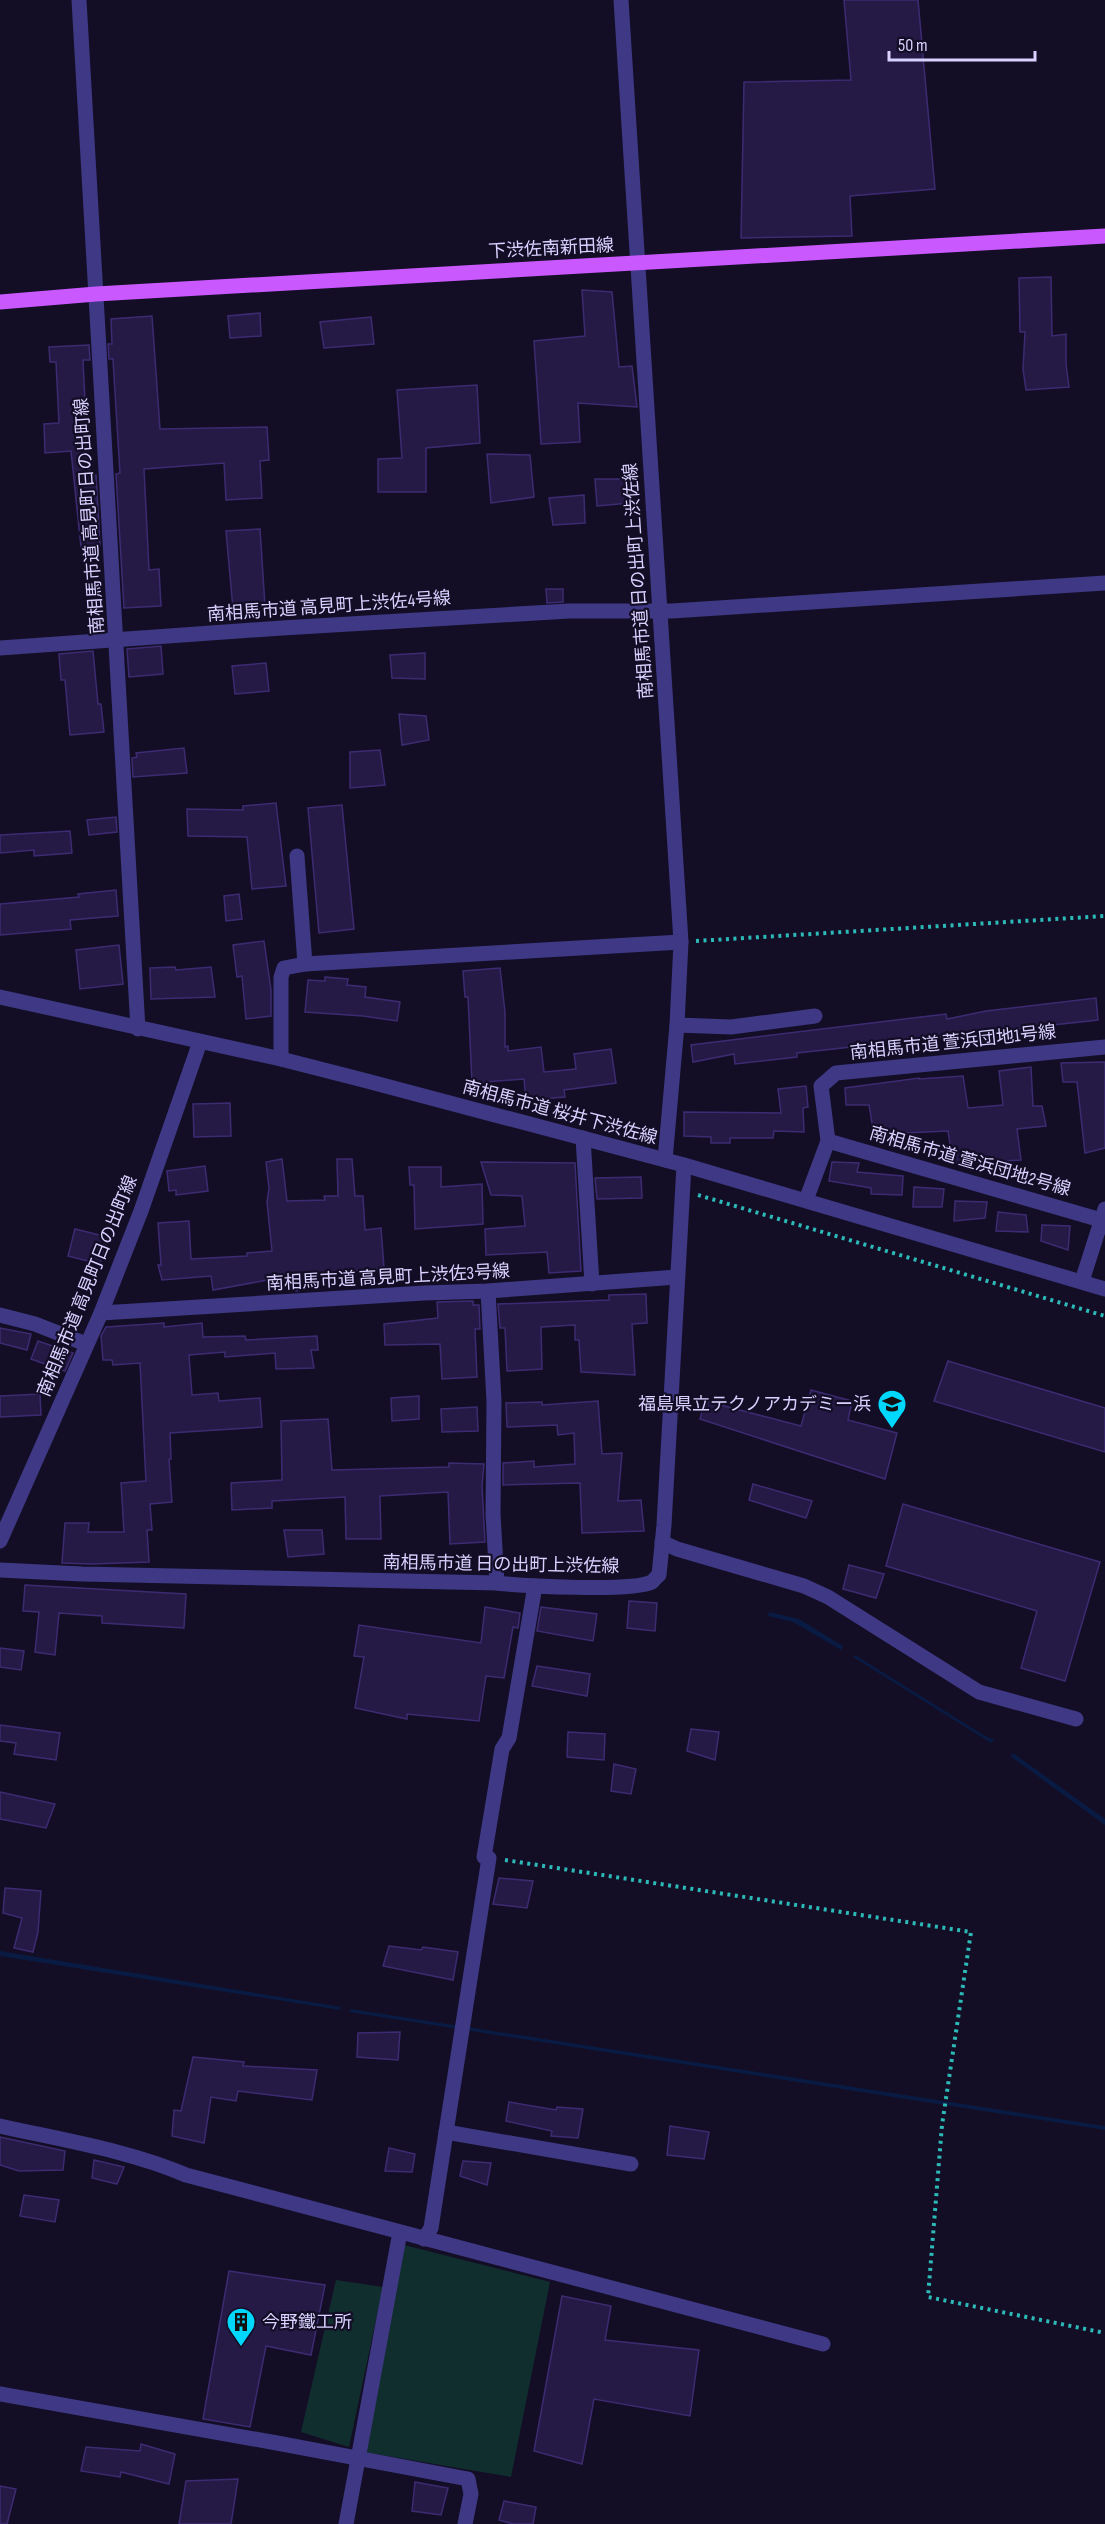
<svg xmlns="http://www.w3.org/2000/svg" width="1105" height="2524" viewBox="0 0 1105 2524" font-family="'Sofia Sans Condensed','Noto Sans JP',sans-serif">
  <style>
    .green { fill: #112e2f }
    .water { fill: #091b43 }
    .building { fill: #251946; stroke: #3d2b72; stroke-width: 1.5 }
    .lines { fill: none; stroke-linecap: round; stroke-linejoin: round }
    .path { stroke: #2cb9b7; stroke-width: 4; stroke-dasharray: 3 4.5; stroke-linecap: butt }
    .minor { stroke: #3e3885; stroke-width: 15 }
    .major { stroke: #c958ff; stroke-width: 15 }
    .labels { text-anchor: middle; stroke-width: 4.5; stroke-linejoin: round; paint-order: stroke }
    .street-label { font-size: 18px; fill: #d9d1ff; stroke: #130e25 }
    .poi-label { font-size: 18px; fill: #d9d1ff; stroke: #130e25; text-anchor: end }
  </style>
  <rect width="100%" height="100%" fill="#130e25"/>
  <g class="green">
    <path d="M 404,2245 L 550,2282 L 511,2477 L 364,2452 Z"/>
    <path d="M 336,2280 L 383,2287 L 349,2447 L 301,2432 Z"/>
  </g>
  <g class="water">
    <path d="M 769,1612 L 799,1619 L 843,1646 L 841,1650 L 793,1622 L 768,1616 Z"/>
    <path d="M 855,1655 L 985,1736 L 994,1740 L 991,1743 L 853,1657 Z"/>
    <path d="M 1013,1753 L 1105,1819 L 1105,1825 L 1010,1756 Z"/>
    <path d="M 0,1951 L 341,2007 L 340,2010 L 0,1956 Z"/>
    <path d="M 351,2009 L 1105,2126 L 1105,2130 L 349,2012 Z"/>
  </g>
  <g class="building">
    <path d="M 844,0 L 918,0 L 935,189 L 850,196 L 852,236 L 741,238 L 744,82 L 851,80 Z"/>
    <path d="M 1051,277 L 1052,336 L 1066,334 L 1066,364 L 1069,387 L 1026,390 L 1023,369 L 1025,332 L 1020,332 L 1019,278 Z"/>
    <path d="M 582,290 L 612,292 L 619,367 L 632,366 L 637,407 L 578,403 L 580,442 L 541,444 L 534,341 L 585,336 Z"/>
    <path d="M 260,313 L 261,336 L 230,338 L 228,316 Z"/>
    <path d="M 152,316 L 160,429 L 267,427 L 269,460 L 260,461 L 262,498 L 226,500 L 224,463 L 144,469 L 149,570 L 159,569 L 161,606 L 124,608 L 116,474 L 120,473 L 116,409 L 113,359 L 109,359 L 108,344 L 112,344 L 111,319 Z"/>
    <path d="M 371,317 L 374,344 L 324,348 L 320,322 Z"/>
    <path d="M 89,345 L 90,360 L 83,360 L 86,422 L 90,476 L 96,475 L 100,545 L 81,547 L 71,451 L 45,453 L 44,424 L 59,423 L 56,362 L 50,362 L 49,347 Z"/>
    <path d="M 477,385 L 480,443 L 426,448 L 426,492 L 378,492 L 378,459 L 402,458 L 397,390 Z"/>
    <path d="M 487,454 L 530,455 L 534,497 L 491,503 Z"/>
    <path d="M 595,479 L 632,479 L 630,503 L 597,506 Z"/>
    <path d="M 584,495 L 585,523 L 553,525 L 549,498 Z"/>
    <path d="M 260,529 L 265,606 L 233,609 L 226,531 Z"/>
    <path d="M 546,589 L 563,589 L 563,602 L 547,603 Z"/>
    <path d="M 161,646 L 163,674 L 129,677 L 127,649 Z"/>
    <path d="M 93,651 L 98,704 L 101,704 L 104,732 L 70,735 L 65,680 L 61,680 L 59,654 Z"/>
    <path d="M 425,653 L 425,679 L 392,678 L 390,655 Z"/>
    <path d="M 266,663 L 269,691 L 235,694 L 232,666 Z"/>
    <path d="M 399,714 L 426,716 L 429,740 L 402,745 Z"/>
    <path d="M 184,748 L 187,773 L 133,777 L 132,758 L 137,757 L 136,753 Z"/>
    <path d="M 380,750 L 385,785 L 350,788 L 350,752 Z"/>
    <path d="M 276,803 L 286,886 L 252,889 L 247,837 L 188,836 L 187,809 L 243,810 L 243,806 Z"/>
    <path d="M 342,805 L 354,929 L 319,933 L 308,808 Z"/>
    <path d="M 116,817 L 117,832 L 89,835 L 87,820 Z"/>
    <path d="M 70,831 L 72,853 L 34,856 L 34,850 L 0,853 L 0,835 Z"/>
    <path d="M 116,890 L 118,916 L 70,920 L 71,929 L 0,935 L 0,904 L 79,897 L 78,894 Z"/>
    <path d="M 239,894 L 242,919 L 226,921 L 224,896 Z"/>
    <path d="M 264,941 L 271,990 L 271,1016 L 246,1019 L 242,976 L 237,977 L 233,945 Z"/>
    <path d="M 119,945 L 123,984 L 80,989 L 76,950 Z"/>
    <path d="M 175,967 L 176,970 L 211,967 L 215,997 L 151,999 L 150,968 Z"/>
    <path d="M 500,968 L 505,1012 L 505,1047 L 508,1046 L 508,1051 L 541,1047 L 544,1072 L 576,1069 L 574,1054 L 611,1049 L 616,1083 L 564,1090 L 565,1097 L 526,1100 L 524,1079 L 472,1083 L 468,997 L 465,997 L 463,971 Z"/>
    <path d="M 325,977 L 348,979 L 347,985 L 366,987 L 365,997 L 400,1002 L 397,1021 L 363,1016 L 305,1012 L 308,980 L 325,981 Z"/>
    <path d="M 1096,998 L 1098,1020 L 797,1053 L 797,1057 L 735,1064 L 734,1054 L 693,1062 L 691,1045 L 921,1017 L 946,1014 L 947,1019 L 986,1011 Z"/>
    <path d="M 1105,1062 L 1105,1148 L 1085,1153 L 1077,1082 L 1063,1082 L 1061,1063 Z"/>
    <path d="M 1031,1067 L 1033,1106 L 1042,1106 L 1046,1126 L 1017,1129 L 1021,1160 L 953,1163 L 948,1131 L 904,1133 L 904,1137 L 874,1135 L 869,1105 L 846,1105 L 845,1088 L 919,1078 L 919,1079 L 963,1076 L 968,1108 L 1003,1105 L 999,1071 Z"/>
    <path d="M 806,1086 L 808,1107 L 803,1108 L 804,1132 L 774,1131 L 773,1138 L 730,1138 L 730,1143 L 711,1143 L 711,1137 L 684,1136 L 684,1112 L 781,1113 L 778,1089 Z"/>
    <path d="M 230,1103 L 231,1136 L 194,1137 L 193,1104 Z"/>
    <path d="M 282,1159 L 287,1201 L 325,1200 L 324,1196 L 338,1196 L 337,1159 L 352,1159 L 355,1196 L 363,1196 L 365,1230 L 381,1228 L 384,1268 L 311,1275 L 312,1288 L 296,1291 L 295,1280 L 274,1285 L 273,1279 L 213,1290 L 211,1276 L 162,1280 L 158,1265 L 161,1265 L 158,1223 L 189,1221 L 191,1259 L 247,1256 L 247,1253 L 272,1251 L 267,1202 L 269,1188 L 266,1162 Z"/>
    <path d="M 481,1162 L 575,1163 L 581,1271 L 549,1273 L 547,1252 L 486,1255 L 485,1229 L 525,1226 L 522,1196 L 491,1195 Z"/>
    <path d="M 832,1162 L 859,1163 L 857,1172 L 903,1176 L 902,1195 L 871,1194 L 871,1188 L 829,1181 Z"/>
    <path d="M 205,1166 L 208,1191 L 176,1195 L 176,1190 L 169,1191 L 167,1171 Z"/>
    <path d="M 409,1167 L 441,1167 L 441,1187 L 482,1184 L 483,1224 L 415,1229 L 414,1185 L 410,1185 Z"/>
    <path d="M 641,1177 L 642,1198 L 597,1199 L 595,1178 Z"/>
    <path d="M 914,1187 L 944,1189 L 942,1207 L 913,1207 Z"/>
    <path d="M 955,1201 L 987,1202 L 985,1218 L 954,1221 Z"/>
    <path d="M 998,1212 L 1026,1215 L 1028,1232 L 996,1231 Z"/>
    <path d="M 1042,1225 L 1070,1226 L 1068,1250 L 1041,1241 Z"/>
    <path d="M 75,1229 L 108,1237 L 100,1264 L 68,1256 Z"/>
    <path d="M 646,1294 L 647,1323 L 632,1324 L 635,1375 L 581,1372 L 579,1340 L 575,1340 L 575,1325 L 541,1327 L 542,1369 L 507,1371 L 505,1328 L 500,1328 L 498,1304 L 609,1300 L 609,1295 Z"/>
    <path d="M 473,1301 L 473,1305 L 479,1305 L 480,1329 L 475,1329 L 477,1377 L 442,1379 L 440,1344 L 385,1345 L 384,1324 L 438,1318 L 437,1302 Z"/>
    <path d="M 164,1323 L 164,1327 L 202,1323 L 203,1337 L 245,1336 L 246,1340 L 317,1336 L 318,1350 L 311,1350 L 314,1368 L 276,1369 L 275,1353 L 225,1357 L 225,1352 L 189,1355 L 192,1395 L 218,1393 L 219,1401 L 260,1398 L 262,1427 L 170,1433 L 171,1459 L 169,1459 L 172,1502 L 150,1504 L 152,1530 L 147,1530 L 149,1562 L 92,1564 L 62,1563 L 65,1523 L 89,1523 L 88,1532 L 124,1532 L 121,1483 L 146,1481 L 140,1363 L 113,1365 L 112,1360 L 103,1360 L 101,1336 L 106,1327 Z"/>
    <path d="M 0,1328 L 31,1334 L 27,1350 L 0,1343 Z"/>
    <path d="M 38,1341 L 73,1353 L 65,1371 L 31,1359 Z"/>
    <path d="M 948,1361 L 1105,1408 L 1105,1452 L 934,1401 Z"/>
    <path d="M 811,1390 L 852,1401 L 848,1420 L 897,1433 L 885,1479 L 700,1419 L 705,1401 L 801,1426 Z"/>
    <path d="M 40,1394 L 41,1415 L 0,1417 L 0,1396 Z"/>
    <path d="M 419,1396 L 419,1419 L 392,1421 L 391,1398 Z"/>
    <path d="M 598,1401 L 602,1454 L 622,1453 L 618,1501 L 641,1500 L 644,1531 L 582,1533 L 580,1483 L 503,1485 L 503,1463 L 534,1461 L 534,1467 L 575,1464 L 574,1433 L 558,1435 L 557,1425 L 507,1427 L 506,1403 L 542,1402 L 542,1405 Z"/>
    <path d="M 477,1407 L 478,1431 L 442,1432 L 441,1409 Z"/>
    <path d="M 328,1419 L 332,1470 L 449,1467 L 449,1463 L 484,1464 L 482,1486 L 485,1542 L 450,1544 L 448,1492 L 380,1496 L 381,1539 L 346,1539 L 345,1497 L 272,1501 L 272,1508 L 232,1510 L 231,1483 L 282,1480 L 281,1421 Z"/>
    <path d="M 753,1484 L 812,1501 L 806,1518 L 749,1500 Z"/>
    <path d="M 903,1504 L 1100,1562 L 1065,1681 L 1021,1668 L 1037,1611 L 886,1566 Z"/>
    <path d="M 284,1530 L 322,1530 L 324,1554 L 288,1557 Z"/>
    <path d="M 849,1565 L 884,1574 L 876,1598 L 843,1589 Z"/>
    <path d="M 25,1585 L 186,1594 L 184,1628 L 102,1623 L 102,1616 L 59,1613 L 55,1655 L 35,1652 L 39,1612 L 23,1611 Z"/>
    <path d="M 629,1601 L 657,1603 L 655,1631 L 627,1628 Z"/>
    <path d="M 485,1607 L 520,1613 L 518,1628 L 513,1627 L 504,1678 L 486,1676 L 479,1721 L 407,1714 L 407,1719 L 355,1708 L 364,1657 L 354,1656 L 359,1625 L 481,1643 Z"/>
    <path d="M 541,1607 L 597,1614 L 593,1641 L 537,1631 Z"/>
    <path d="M 0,1648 L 24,1651 L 21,1670 L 0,1667 Z"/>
    <path d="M 537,1666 L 590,1674 L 587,1696 L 532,1686 Z"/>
    <path d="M 0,1725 L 60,1733 L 56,1760 L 14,1754 L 16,1743 L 0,1741 Z"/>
    <path d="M 691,1729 L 719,1732 L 715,1760 L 687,1751 Z"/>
    <path d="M 568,1732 L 605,1734 L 604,1760 L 567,1757 Z"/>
    <path d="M 614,1764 L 636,1769 L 631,1794 L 611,1791 Z"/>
    <path d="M 0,1792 L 55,1804 L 46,1828 L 0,1819 Z"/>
    <path d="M 499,1878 L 533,1881 L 527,1908 L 493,1904 Z"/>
    <path d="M 5,1888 L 41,1891 L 38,1932 L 33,1952 L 14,1948 L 22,1918 L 3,1913 Z"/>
    <path d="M 389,1946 L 421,1950 L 423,1947 L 458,1952 L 453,1980 L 383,1966 Z"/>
    <path d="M 400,2032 L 398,2060 L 357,2057 L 358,2033 Z"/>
    <path d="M 193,2057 L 244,2062 L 243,2066 L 317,2070 L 312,2100 L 238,2091 L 236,2101 L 211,2097 L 204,2143 L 172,2136 L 174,2110 L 181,2111 Z"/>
    <path d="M 509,2102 L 556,2110 L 557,2107 L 583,2109 L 578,2138 L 551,2136 L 552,2131 L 506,2121 Z"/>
    <path d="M 670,2126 L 709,2132 L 704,2159 L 667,2155 Z"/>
    <path d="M 0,2137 L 65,2151 L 63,2170 L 19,2171 L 0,2165 Z"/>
    <path d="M 389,2148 L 415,2154 L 412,2172 L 385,2171 Z"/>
    <path d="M 94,2160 L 124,2167 L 117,2184 L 92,2178 Z"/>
    <path d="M 463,2161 L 491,2163 L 487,2185 L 460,2176 Z"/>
    <path d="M 24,2195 L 59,2200 L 55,2222 L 20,2216 Z"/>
    <path d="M 229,2271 L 325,2285 L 311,2355 L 266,2346 L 250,2427 L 203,2419 Z"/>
    <path d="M 562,2296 L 611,2306 L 605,2340 L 699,2350 L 690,2416 L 594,2399 L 582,2464 L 534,2451 Z"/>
    <path d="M 141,2444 L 175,2454 L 169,2484 L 121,2472 L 120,2477 L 81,2471 L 86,2447 L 140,2451 Z"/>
    <path d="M 238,2479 L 231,2524 L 179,2524 L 186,2481 Z"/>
    <path d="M 415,2482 L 448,2488 L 441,2515 L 412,2511 Z"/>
    <path d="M 0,2486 L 16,2489 L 7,2524 L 0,2524 Z"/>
    <path d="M 504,2501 L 536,2507 L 533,2524 L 513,2524 L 499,2520 Z"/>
  </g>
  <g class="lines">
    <g class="path">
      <path d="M 696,941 L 1105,916"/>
      <path d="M 698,1195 L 1105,1316"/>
      <path d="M 505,1860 L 971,1932 L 942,2125 L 928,2297 L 1105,2333"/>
    </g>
    <g class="minor">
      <path d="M 79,0 L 138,1029"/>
      <path d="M 621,0 L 681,942 L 677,1025 L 665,1160"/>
      <path d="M 0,648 L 282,628 L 569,611 L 672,611 L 1105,583"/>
      <path d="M 297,856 L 305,964"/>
      <path d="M 0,997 L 281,1059 L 367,1081 L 684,1165 L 1105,1289"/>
      <path d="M 677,1025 L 731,1027 L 815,1016"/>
      <path d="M 281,1059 L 281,977 L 284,968 L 305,964 L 681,942"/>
      <path d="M 583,1138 L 592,1284"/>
      <path d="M 828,1141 L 1101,1220"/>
      <path d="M 806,1200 L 828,1141 L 821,1086 L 836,1073 L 1105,1047"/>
      <path d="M 1082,1281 L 1105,1209"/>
      <path d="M 488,1291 L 494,1401 L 493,1514 L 497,1583"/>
      <path d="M 101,1313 L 424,1293 L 488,1291 L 677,1277"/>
      <path d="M 0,1315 L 35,1324 L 86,1344"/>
      <path d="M 0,1541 L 101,1313 L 141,1211 L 200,1042"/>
      <path d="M 662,1542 L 677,1549 L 804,1586 L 828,1597 L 979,1692 L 1076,1719"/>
      <path d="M 0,1570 L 82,1574 L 497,1583 C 523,1586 632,1592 652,1582 C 654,1580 656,1577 659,1575 L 664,1525 L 684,1165"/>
      <path d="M 0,2126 C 62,2140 127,2150 186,2175 L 823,2344"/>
      <path d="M 446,2132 L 631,2164"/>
      <path d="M 424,2239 L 431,2228 L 489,1858 L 484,1857 L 502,1749 L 509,1738 L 535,1586"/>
      <path d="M 0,2394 L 277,2443 L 468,2479 L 471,2494 L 465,2524"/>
      <path d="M 346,2524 L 400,2232"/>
    </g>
    <path class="major" d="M 0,302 L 96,294 L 1105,236"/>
  </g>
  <defs>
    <g id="school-pin" transform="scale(1.5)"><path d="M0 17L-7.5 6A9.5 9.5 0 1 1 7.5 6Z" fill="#00d7fc" stroke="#130e25"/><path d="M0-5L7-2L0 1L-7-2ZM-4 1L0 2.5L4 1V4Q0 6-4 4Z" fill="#111"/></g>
    <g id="building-pin" transform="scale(1.5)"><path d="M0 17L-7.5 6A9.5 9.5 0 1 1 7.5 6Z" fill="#00d7fc" stroke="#130e25"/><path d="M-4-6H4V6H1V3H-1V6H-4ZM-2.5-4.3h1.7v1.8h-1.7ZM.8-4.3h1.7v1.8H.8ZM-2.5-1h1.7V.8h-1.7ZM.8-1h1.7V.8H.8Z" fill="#111"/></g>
  </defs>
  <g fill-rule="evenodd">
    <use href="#school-pin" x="892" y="1404"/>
    <use href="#building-pin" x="241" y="2322"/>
  </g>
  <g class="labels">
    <g class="street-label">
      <text transform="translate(551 248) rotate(-3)" y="6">下渋佐南新田線</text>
      <text transform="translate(89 516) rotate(-94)" y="6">南相馬市道 高見町日の出町線</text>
      <text transform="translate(638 581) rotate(-94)" y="6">南相馬市道 日の出町上渋佐線</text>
      <text transform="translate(329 606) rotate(-4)" y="6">南相馬市道 高見町上渋佐4号線</text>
      <text transform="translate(953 1042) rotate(-6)" y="6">南相馬市道 萱浜団地1号線</text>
      <text transform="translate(560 1112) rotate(15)" y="6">南相馬市道 桜井下渋佐線</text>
      <text transform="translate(970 1161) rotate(16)" y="6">南相馬市道 萱浜団地2号線</text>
      <text transform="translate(388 1277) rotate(-3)" y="6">南相馬市道 高見町上渋佐3号線</text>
      <text transform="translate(87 1286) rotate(-68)" y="6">南相馬市道 高見町日の出町線</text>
      <text transform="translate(501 1564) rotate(1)" y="6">南相馬市道 日の出町上渋佐線</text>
    </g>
    <g class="poi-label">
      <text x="871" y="1410">福島県立テクノアカデミー浜</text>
      <text x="262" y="2328" text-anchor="start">今野鐵工所</text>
    </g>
  </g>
  <path d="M889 51v9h146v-9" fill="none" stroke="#d9d1ff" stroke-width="3"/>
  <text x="898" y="51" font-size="18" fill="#d9d1ff" stroke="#130e25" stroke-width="4.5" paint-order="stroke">50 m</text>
</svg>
